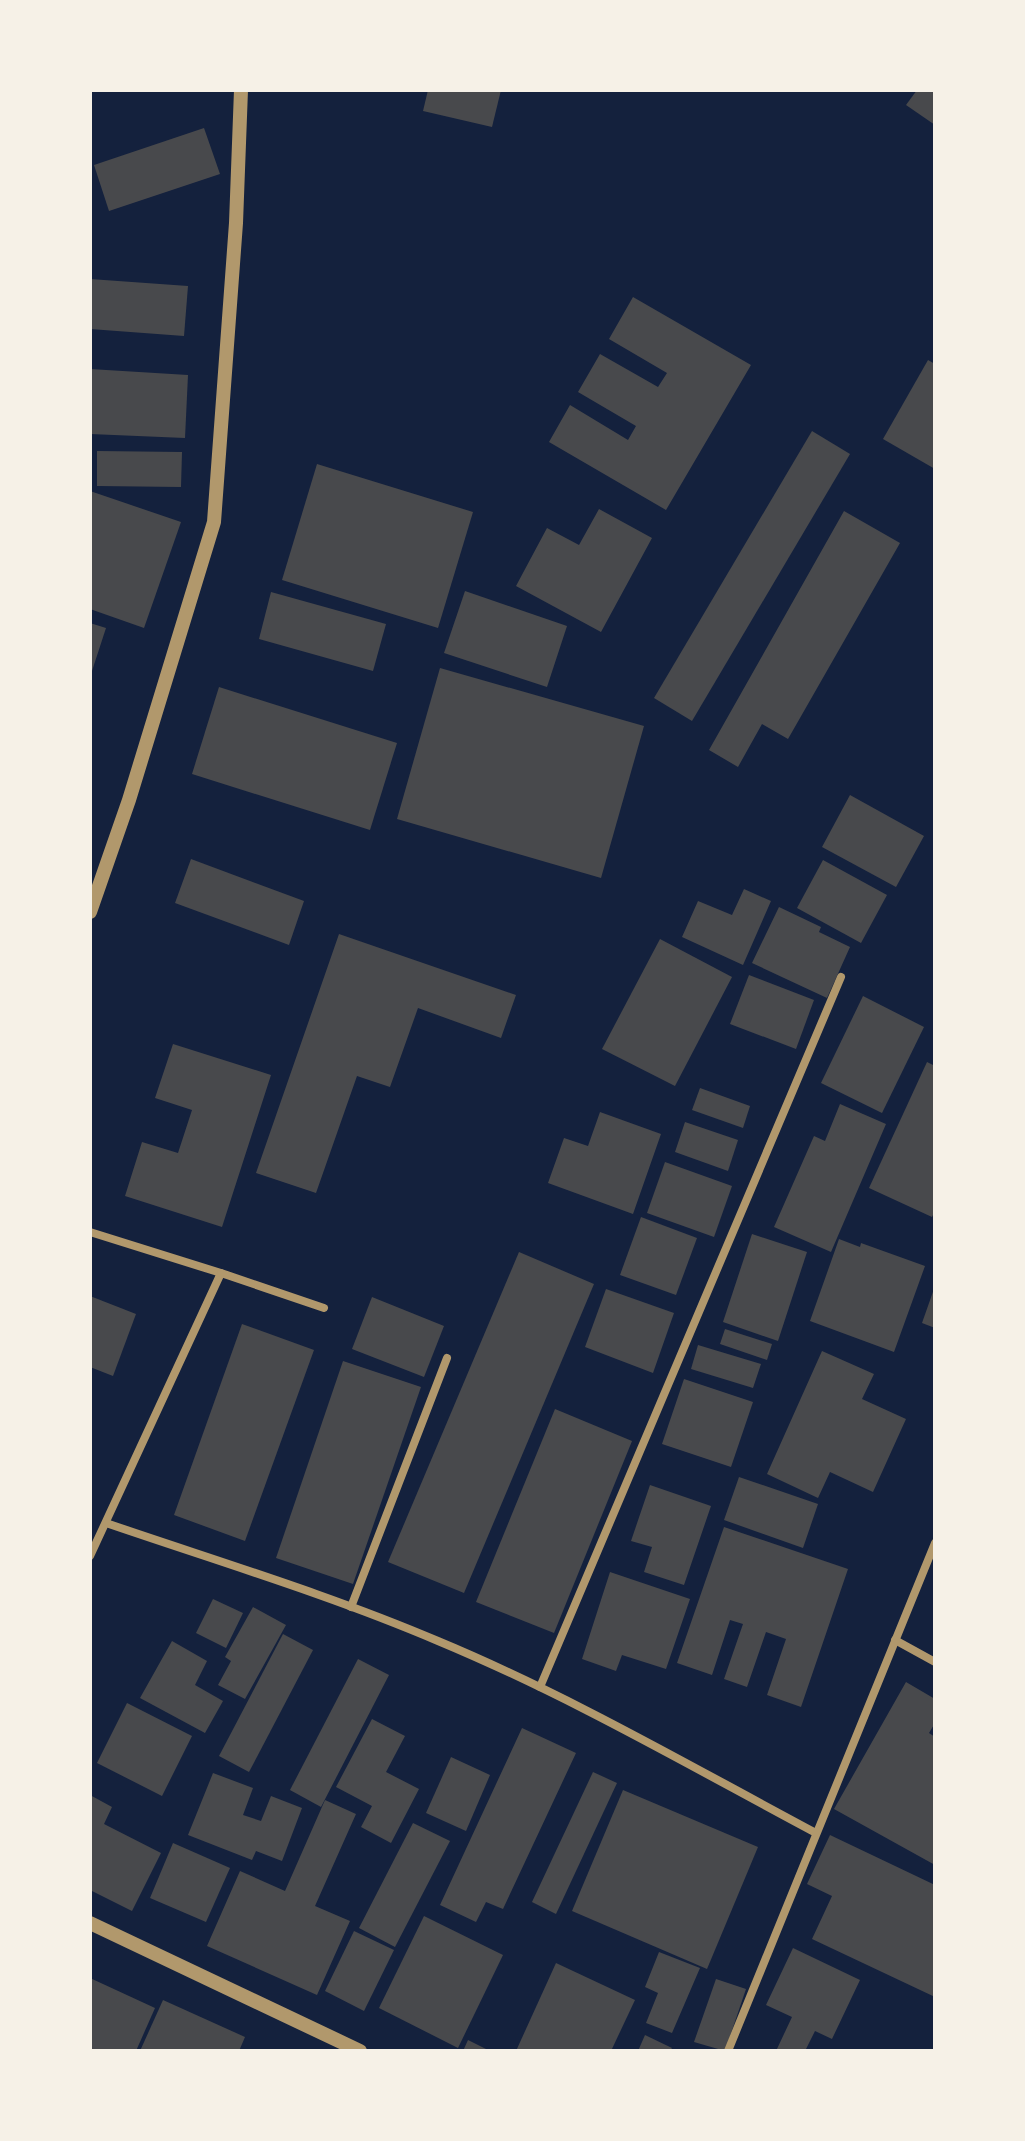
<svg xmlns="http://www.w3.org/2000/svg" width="1025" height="2141" viewBox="0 0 1025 2141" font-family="'Roboto Serif',serif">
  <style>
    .building { fill: #48494c }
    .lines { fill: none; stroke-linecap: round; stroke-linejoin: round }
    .minor { stroke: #b1986c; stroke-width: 8 }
    .tertiary { stroke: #b1986c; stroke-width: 14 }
  </style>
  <rect width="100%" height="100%" fill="#14213d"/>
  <g class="building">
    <path d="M 428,90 L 501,90 L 492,127 L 423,111 Z"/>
    <path d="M 917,90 L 935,90 L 935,125 L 906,105 Z"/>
    <path d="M 204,128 L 220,174 L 109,211 L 94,165 Z"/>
    <path d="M 90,279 L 188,286 L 184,336 L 90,329 Z"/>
    <path d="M 633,297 L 751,365 L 666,510 L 549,442 L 570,405 L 628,440 L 636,426 L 578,392 L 600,354 L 658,387 L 667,373 L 609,339 Z"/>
    <path d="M 928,360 L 935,364 L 935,469 L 883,439 Z"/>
    <path d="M 90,369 L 188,375 L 185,438 L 90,434 Z"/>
    <path d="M 812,431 L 850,454 L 692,721 L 654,698 Z"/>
    <path d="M 97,451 L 182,452 L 181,487 L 97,486 Z"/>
    <path d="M 317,464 L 473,512 L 438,628 L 282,580 Z"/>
    <path d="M 90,491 L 181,522 L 144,628 L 90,609 Z"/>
    <path d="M 599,509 L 652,538 L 601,632 L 516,586 L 547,528 L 579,545 Z"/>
    <path d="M 844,511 L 900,543 L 788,739 L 762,724 L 738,767 L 709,750 Z"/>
    <path d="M 465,591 L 567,626 L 547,687 L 444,653 Z"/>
    <path d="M 271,592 L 386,624 L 373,671 L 259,639 Z"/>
    <path d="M 90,623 L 106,628 L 91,674 L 90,674 Z"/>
    <path d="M 440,668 L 644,726 L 601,878 L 397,819 Z"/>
    <path d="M 219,687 L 397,743 L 370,830 L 192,774 Z"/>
    <path d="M 850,795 L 924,836 L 896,887 L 822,847 Z"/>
    <path d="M 191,859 L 304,901 L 289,945 L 175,903 Z"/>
    <path d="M 823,860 L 887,895 L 861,943 L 797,908 Z"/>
    <path d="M 744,889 L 771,901 L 743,965 L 682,937 L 698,901 L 732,915 Z"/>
    <path d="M 779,907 L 821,927 L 819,932 L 850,947 L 827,998 L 752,963 Z"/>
    <path d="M 339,934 L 516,995 L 501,1038 L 418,1008 L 390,1087 L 357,1076 L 316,1193 L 256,1173 Z"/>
    <path d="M 660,939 L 732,977 L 675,1086 L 602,1049 Z"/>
    <path d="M 749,975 L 814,1000 L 796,1049 L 730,1024 Z"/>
    <path d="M 863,996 L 924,1027 L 882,1113 L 821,1083 Z"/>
    <path d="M 173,1044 L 271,1075 L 222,1227 L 125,1196 L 142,1142 L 178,1153 L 192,1110 L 155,1098 Z"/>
    <path d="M 927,1062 L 935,1066 L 935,1211 L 932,1217 L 869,1188 Z"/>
    <path d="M 700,1088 L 750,1106 L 743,1128 L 692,1110 Z"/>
    <path d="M 840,1104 L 886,1124 L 831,1252 L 774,1227 L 814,1136 L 825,1141 Z"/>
    <path d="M 600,1112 L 661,1134 L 633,1214 L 548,1183 L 564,1138 L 588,1146 Z"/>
    <path d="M 685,1122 L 738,1140 L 728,1171 L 675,1152 Z"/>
    <path d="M 665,1162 L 732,1186 L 714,1237 L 647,1213 Z"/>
    <path d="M 641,1217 L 697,1238 L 676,1295 L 620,1275 Z"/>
    <path d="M 752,1234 L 807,1252 L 778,1341 L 723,1322 Z"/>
    <path d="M 839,1239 L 860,1247 L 861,1243 L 925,1266 L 894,1352 L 810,1321 Z"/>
    <path d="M 519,1252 L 594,1284 L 464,1593 L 388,1562 Z"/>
    <path d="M 935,1286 L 935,1328 L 922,1323 Z"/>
    <path d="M 606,1289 L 674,1313 L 653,1373 L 585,1347 Z"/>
    <path d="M 90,1296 L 136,1314 L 113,1376 L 90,1367 Z"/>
    <path d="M 372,1297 L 444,1326 L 424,1377 L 352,1349 Z"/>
    <path d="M 242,1324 L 314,1350 L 245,1541 L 174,1515 Z"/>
    <path d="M 725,1329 L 772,1344 L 767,1360 L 720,1344 Z"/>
    <path d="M 698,1345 L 761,1364 L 753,1388 L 691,1369 Z"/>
    <path d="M 822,1351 L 874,1374 L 862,1399 L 906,1419 L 873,1492 L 830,1472 L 818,1498 L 767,1474 Z"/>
    <path d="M 343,1361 L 421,1387 L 353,1584 L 276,1558 Z"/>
    <path d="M 684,1379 L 753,1402 L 731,1467 L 662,1444 Z"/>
    <path d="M 555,1409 L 632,1441 L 554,1633 L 476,1602 Z"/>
    <path d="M 739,1477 L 818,1504 L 803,1548 L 724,1520 Z"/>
    <path d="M 650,1485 L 711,1506 L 684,1585 L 644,1572 L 652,1547 L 631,1541 Z"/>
    <path d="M 724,1527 L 848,1569 L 801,1707 L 767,1695 L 786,1639 L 766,1632 L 747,1687 L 724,1679 L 743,1624 L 730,1620 L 712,1675 L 677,1663 Z"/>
    <path d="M 610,1572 L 690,1599 L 666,1669 L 622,1655 L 616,1671 L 582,1659 Z"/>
    <path d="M 213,1599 L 243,1613 L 226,1648 L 196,1633 Z"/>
    <path d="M 253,1607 L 286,1625 L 245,1699 L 218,1685 L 231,1661 L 225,1657 Z"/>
    <path d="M 283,1634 L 313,1650 L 249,1772 L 219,1756 Z"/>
    <path d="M 172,1641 L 207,1661 L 195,1685 L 223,1701 L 205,1733 L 140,1698 Z"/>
    <path d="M 358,1659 L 389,1675 L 321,1807 L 290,1790 Z"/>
    <path d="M 906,1682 L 935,1699 L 935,1723 L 929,1733 L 935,1737 L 935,1865 L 834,1809 Z"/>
    <path d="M 127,1703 L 192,1736 L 162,1796 L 97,1763 Z"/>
    <path d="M 372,1719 L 405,1736 L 386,1772 L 419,1789 L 391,1843 L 361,1827 L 372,1806 L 336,1787 Z"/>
    <path d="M 522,1728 L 576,1753 L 503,1909 L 486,1902 L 476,1922 L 440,1905 Z"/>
    <path d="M 451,1757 L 490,1775 L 466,1831 L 426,1813 Z"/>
    <path d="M 593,1772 L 617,1783 L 556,1914 L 532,1902 Z"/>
    <path d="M 213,1773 L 253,1788 L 243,1815 L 261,1821 L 271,1796 L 302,1808 L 282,1861 L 256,1851 L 252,1860 L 188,1835 Z"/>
    <path d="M 623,1790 L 758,1847 L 707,1969 L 572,1911 Z"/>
    <path d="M 90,1795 L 112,1807 L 104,1824 L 161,1853 L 132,1911 L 90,1890 Z"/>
    <path d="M 325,1800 L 356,1814 L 315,1906 L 350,1921 L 317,1995 L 207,1946 L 240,1871 L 285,1891 Z"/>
    <path d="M 413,1823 L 450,1841 L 395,1947 L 359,1928 Z"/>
    <path d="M 830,1835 L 935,1885 L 935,1997 L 812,1939 L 832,1896 L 807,1884 Z"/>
    <path d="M 173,1843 L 230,1868 L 206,1922 L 150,1898 Z"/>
    <path d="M 424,1916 L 503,1955 L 458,2048 L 379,2008 Z"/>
    <path d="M 354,1931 L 394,1950 L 364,2011 L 325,1991 Z"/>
    <path d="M 793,1948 L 860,1980 L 832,2039 L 815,2031 L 805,2051 L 776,2051 L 792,2017 L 766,2005 Z"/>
    <path d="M 659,1952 L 700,1968 L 672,2033 L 646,2023 L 658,1993 L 645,1987 Z"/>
    <path d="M 556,1963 L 635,2000 L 611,2051 L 516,2051 Z"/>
    <path d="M 90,1978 L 155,2008 L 136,2051 L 90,2051 Z"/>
    <path d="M 716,1979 L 746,1989 L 725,2051 L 694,2042 Z"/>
    <path d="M 163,2000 L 245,2037 L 239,2051 L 140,2051 Z"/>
    <path d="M 645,2035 L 672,2048 L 670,2051 L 638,2051 Z"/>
    <path d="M 468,2040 L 490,2051 L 463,2051 Z"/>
  </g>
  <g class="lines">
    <g class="minor">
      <path d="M 90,1232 L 221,1273 L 90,1556"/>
      <path d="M 221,1273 L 324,1308"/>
      <path d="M 106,1523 C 217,1561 330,1595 438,1641 C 568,1695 692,1767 816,1833"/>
      <path d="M 351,1607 L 447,1358"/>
      <path d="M 895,1640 L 935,1662"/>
      <path d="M 540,1687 L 841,977"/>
      <path d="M 728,2051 L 935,1543"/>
    </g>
    <g class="tertiary">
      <path d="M 90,912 L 129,800 L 214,522 L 236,223 L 241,90"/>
      <path d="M 90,1923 L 360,2051"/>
    </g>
  </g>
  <rect width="1025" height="2141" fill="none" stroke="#f6f1e7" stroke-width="184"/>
</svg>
